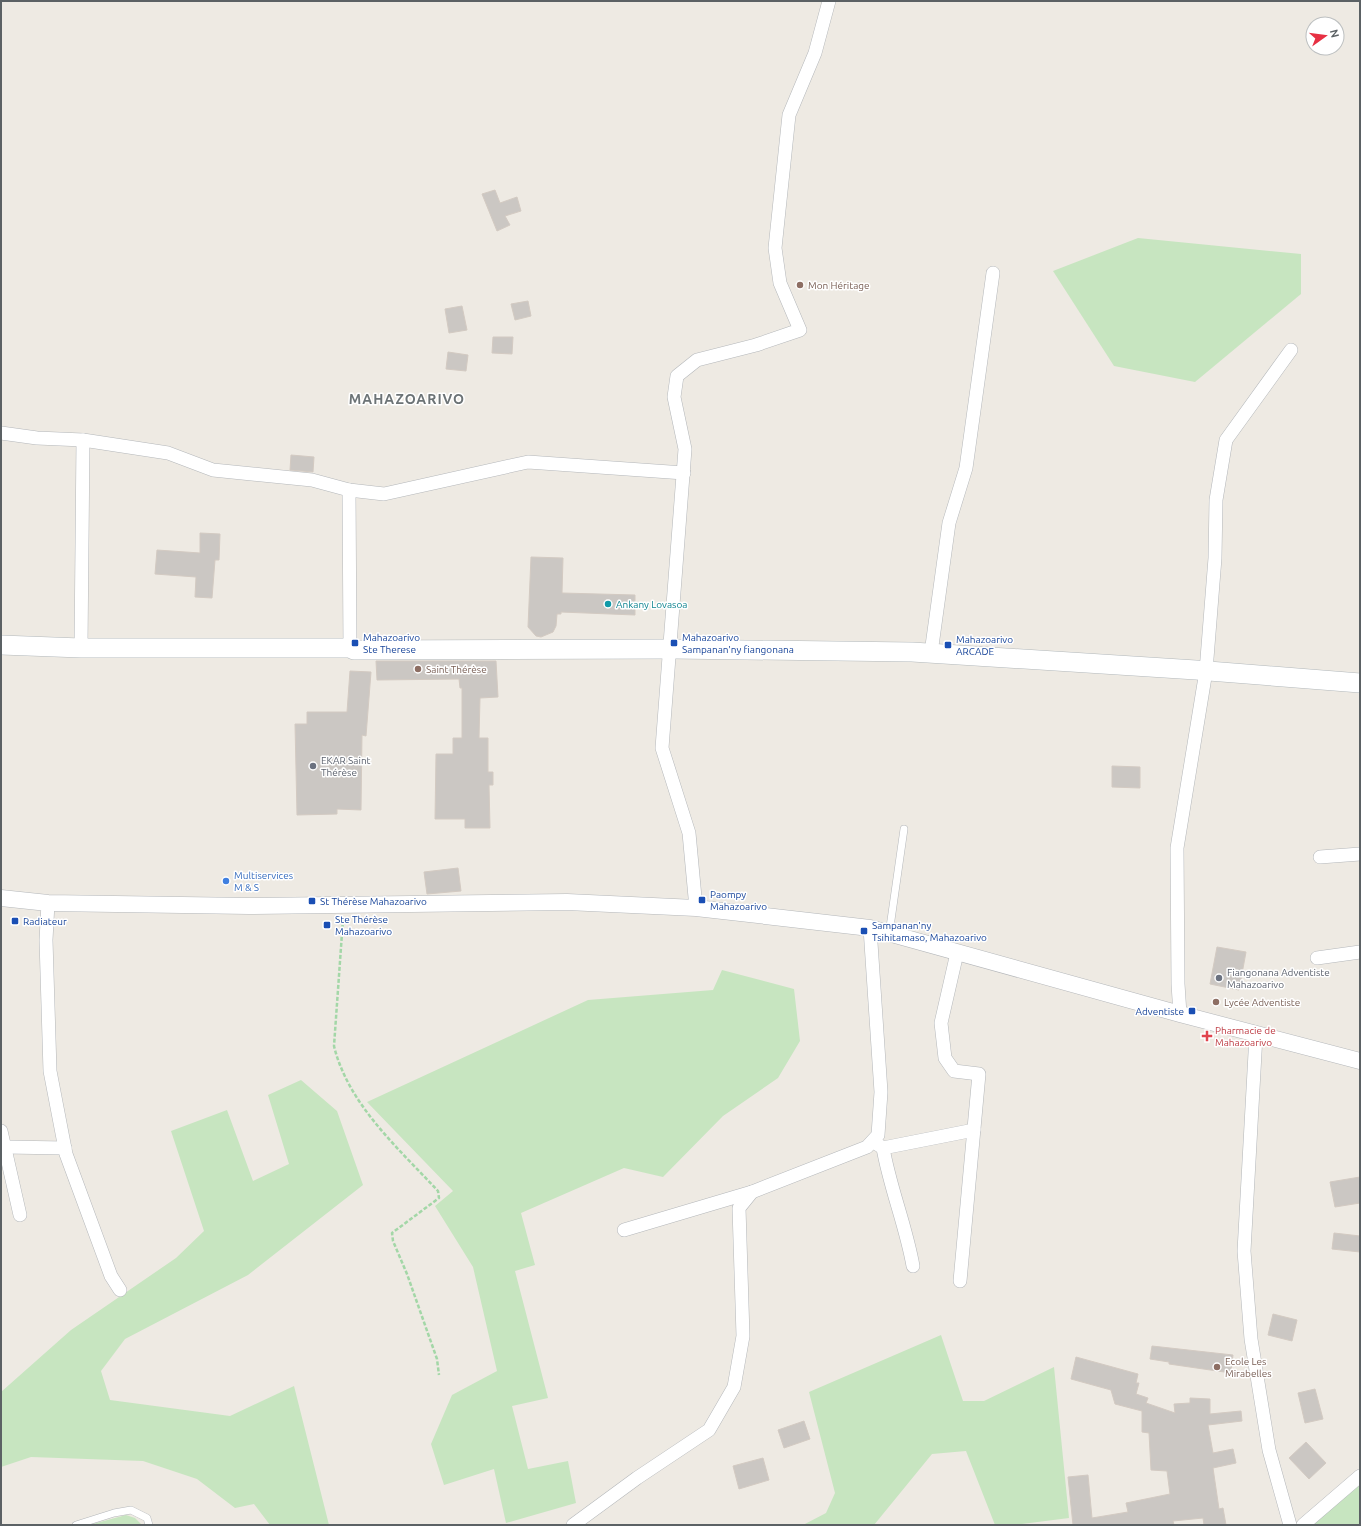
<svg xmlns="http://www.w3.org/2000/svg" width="1361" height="1526" viewBox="0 0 1361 1526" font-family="Ubuntu,sans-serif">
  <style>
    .green { fill: #c7e5c0 }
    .building { fill: #cbc7c3; stroke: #d3cac2 }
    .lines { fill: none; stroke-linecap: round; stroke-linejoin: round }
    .service-casing { stroke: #b4b7ba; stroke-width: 8 }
    .minor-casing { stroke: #b4b7ba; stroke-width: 14 }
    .tertiary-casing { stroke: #b4b7ba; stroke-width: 17 }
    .secondary-casing { stroke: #b2b8bb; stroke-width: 20 }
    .path { stroke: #a3d7a7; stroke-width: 2.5; stroke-dasharray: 4 2; stroke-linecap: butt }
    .service { stroke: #fff; stroke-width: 7 }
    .minor { stroke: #fff; stroke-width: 13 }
    .tertiary { stroke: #fff; stroke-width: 16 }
    .secondary { stroke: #fff; stroke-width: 19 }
    .education-dot { fill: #8d6e63; stroke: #fff; stroke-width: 1.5 }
    .culture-dot { fill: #0f9aa8; stroke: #fff; stroke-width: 1.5 }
    .transit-dot { fill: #1a4fb4; stroke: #fff; stroke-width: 1.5 }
    .worship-dot { fill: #6b7280; stroke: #fff; stroke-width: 1.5 }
    .shop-dot { fill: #3f7fe0; stroke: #fff; stroke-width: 1.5 }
    .health-dot { fill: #e0444e; stroke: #fff; stroke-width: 1.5 }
    .labels { text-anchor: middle; stroke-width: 3; stroke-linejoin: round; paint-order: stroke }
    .education-label { font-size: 10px; fill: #785e54; stroke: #fff; text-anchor: start }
    .culture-label { font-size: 10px; fill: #0d838f; stroke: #fff; text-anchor: start }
    .transit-label { font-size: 10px; fill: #164399; stroke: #fff; text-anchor: start }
    .worship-label { font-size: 10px; fill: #5b616d; stroke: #fff; text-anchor: start }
    .shop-label { font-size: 10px; fill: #366cbe; stroke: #fff; text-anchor: start }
    .health-label { font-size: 10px; fill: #be3a42; stroke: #fff; text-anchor: start }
    .district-label { font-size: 14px; font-weight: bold; letter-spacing: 1px; fill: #6c7376; stroke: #fff }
  </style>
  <rect width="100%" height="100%" fill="#eeeae3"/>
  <g class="green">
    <path d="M 1138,238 L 1301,254 L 1301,294 L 1195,382 L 1114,366 L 1053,271 Z"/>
    <path d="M 722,970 L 794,989 L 800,1041 L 778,1078 L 723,1116 L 663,1177 L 624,1168 L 521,1213 L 535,1265 L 515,1271 L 548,1398 L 512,1406 L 528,1469 L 568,1461 L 576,1503 L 506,1523 L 494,1469 L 444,1485 L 431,1444 L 452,1395 L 497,1371 L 473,1267 L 435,1206 L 453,1191 L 367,1102 L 588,1000 L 713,990 Z"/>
    <path d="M 301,1080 L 337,1111 L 363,1185 L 248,1275 L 125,1339 L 101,1371 L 110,1400 L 230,1416 L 294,1386 L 329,1525 L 270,1525 L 254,1504 L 235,1508 L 197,1479 L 143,1461 L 31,1457 L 1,1467 L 1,1392 L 71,1330 L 176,1258 L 204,1231 L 171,1131 L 227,1110 L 253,1181 L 289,1164 L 268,1095 Z"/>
    <path d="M 941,1335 L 963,1401 L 984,1401 L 1054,1367 L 1069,1518 L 1013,1525 L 995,1525 L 966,1451 L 932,1454 L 874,1525 L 803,1525 L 826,1513 L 835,1493 L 809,1392 Z"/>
    <path d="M 1360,1480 L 1360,1525 L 1314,1525 L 1311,1521 Z"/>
    <path d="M 126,1515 L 135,1518 L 142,1525 L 89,1525 Z"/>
  </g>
  <g class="building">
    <path d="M 495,190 L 500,203 L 517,197 L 521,211 L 505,216 L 510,225 L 497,231 L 482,194 Z"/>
    <path d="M 528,301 L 531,316 L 515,320 L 511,304 Z"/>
    <path d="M 462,306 L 467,330 L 449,333 L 445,309 Z"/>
    <path d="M 493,337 L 513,337 L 512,354 L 492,353 Z"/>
    <path d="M 448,352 L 468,355 L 466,371 L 446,369 Z"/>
    <path d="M 291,455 L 314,457 L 313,472 L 290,470 Z"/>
    <path d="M 200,533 L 220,534 L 219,560 L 215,560 L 212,598 L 195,597 L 196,577 L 155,574 L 157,550 L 200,553 Z"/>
    <path d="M 531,557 L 563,558 L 562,593 L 635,595 L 635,615 L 561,612 L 561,614 L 557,614 L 556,626 L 553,632 L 541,637 L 536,636 L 528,627 Z"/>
    <path d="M 376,661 L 496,661 L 498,697 L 480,698 L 479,738 L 488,738 L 488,772 L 493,772 L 493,785 L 489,785 L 490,828 L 465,828 L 465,819 L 435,819 L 436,754 L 453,754 L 453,738 L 462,738 L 462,688 L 460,688 L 459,679 L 377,680 Z"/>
    <path d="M 350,671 L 371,672 L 366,736 L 362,735 L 361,810 L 337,809 L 337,814 L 297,815 L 295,724 L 307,724 L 307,712 L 347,712 Z"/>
    <path d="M 1112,766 L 1140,767 L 1140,788 L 1112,787 Z"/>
    <path d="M 458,868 L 461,891 L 427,894 L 424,872 Z"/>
    <path d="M 1217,947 L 1246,952 L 1239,990 L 1210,984 Z"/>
    <path d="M 1360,1177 L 1360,1203 L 1335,1207 L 1330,1182 Z"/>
    <path d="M 1334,1233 L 1360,1236 L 1360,1252 L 1332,1249 Z"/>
    <path d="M 1273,1314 L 1297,1320 L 1292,1341 L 1268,1335 Z"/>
    <path d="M 1152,1346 L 1233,1355 L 1231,1373 L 1169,1364 L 1169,1362 L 1150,1359 Z"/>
    <path d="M 1076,1357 L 1138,1374 L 1136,1383 L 1139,1383 L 1136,1394 L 1148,1398 L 1146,1403 L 1175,1413 L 1174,1404 L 1190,1403 L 1190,1398 L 1210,1399 L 1210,1414 L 1241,1411 L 1242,1421 L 1208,1425 L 1213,1453 L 1233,1449 L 1236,1463 L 1213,1468 L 1219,1509 L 1223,1508 L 1226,1525 L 1204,1525 L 1203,1518 L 1173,1521 L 1174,1525 L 1073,1525 L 1068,1477 L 1088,1475 L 1092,1518 L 1128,1512 L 1126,1503 L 1170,1494 L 1167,1471 L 1151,1470 L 1149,1433 L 1142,1432 L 1142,1411 L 1115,1404 L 1111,1390 L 1071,1379 Z"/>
    <path d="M 1315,1389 L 1323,1419 L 1305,1423 L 1298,1393 Z"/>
    <path d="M 804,1421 L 810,1439 L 784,1448 L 778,1430 Z"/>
    <path d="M 1306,1442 L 1326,1463 L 1309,1479 L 1289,1458 Z"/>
    <path d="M 763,1458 L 769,1480 L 739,1489 L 733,1466 Z"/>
  </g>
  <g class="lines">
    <g class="service-casing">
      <g id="service">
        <path d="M 889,934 L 904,829"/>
        <path d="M 76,1525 L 114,1513 L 131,1510 L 147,1518 L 149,1525"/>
      </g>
    </g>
    <g class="minor-casing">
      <g id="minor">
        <path d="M 1,433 L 37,438 L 83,440 L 168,453 L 213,470 L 312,480 L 349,490 L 350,648"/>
        <path d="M 349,490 L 384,494 L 528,462 L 684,473"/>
        <path d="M 81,648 L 83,440"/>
        <path d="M 931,653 L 949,523 L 966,468 L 993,273"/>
        <path d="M 1320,857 L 1360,854"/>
        <path d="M 48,903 L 46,940 L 50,1071 L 66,1154 L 111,1276 L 120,1290"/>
        <path d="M 696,908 L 689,833 L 662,748 L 685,449 L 674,397 L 677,376 L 697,360 L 756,345 L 800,330 L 780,283 L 775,248 L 789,115 L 815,53 L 829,1"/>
        <path d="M 957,953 L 941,1023 L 945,1058 L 954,1071 L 979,1074 L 960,1281"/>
        <path d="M 1317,958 L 1360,952"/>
        <path d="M 1180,1014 L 1178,984 L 1177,848 L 1206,671 L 1215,558 L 1216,500 L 1226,440 L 1291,350"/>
        <path d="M 1256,1035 L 1244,1251 L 1251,1339 L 1269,1450 L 1290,1525"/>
        <path d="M 1,1131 L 20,1215"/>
        <path d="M 877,1144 L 883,1148 L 974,1130"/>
        <path d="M 5,1147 L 65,1148"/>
        <path d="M 883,1148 C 890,1188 906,1226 913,1266"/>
        <path d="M 624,1230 L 752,1192"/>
        <path d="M 573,1525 L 637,1478 L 709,1430 L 734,1387 L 743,1336 L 739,1208 L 752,1192 L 867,1147 L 878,1135 L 881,1092 L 870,928"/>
        <path d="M 1303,1525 L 1360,1476"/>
      </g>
    </g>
    <g class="tertiary-casing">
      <path id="tertiary" d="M 1,898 L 48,903 L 249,906 L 567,902 L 696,908 L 870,928 L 1180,1014 L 1360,1061"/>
    </g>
    <g class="secondary-casing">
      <path id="secondary" d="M 1,645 L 81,648 L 350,648 L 354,650 L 673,649 L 912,652 L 1196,670 L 1360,683"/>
    </g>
    <path class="path" d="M 343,919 L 334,1046 C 348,1104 398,1148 438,1191 L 439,1198 L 392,1233 L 393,1241 L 407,1274 L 437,1359 L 439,1375"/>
    <use href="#service" class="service"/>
    <use href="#minor" class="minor"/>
    <use href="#tertiary" class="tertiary"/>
    <use href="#secondary" class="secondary"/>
  </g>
  <g class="education-dot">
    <circle cx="800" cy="285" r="4"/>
    <circle cx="418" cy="669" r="4"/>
    <circle cx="1216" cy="1002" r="4"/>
    <circle cx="1217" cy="1367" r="4"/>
  </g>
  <circle class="culture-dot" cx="608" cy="604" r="4"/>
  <g class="transit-dot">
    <rect x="351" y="639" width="8" height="8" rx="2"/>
    <rect x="670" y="639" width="8" height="8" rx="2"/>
    <rect x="944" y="641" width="8" height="8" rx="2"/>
    <rect x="698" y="896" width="8" height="8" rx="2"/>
    <rect x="308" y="897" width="8" height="8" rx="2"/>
    <rect x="11" y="917" width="8" height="8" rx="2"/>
    <rect x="323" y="921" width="8" height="8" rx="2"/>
    <rect x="860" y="927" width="8" height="8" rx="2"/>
    <rect x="1188" y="1007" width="8" height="8" rx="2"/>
  </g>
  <g class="worship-dot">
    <circle cx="313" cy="766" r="4"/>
    <circle cx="1219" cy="978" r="4"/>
  </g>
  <circle class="shop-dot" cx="226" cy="881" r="4"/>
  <path class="health-dot" d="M1205 1030h4v4h4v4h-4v4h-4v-4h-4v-4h4z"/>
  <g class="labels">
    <g class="education-label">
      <text x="808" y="289">Mon Héritage</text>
      <text x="426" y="673">Saint Thérèse</text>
      <text x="1224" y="1006">Lycée Adventiste</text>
      <text x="1225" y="1365">Ecole Les<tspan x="1225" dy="12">Mirabelles</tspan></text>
    </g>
    <g class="culture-label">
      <text x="616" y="608">Ankany Lovasoa</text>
    </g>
    <g class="transit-label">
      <text x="363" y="641">Mahazoarivo<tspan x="363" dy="12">Ste Therese</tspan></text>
      <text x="682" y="641">Mahazoarivo<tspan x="682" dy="12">Sampanan'ny fiangonana</tspan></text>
      <text x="956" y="643">Mahazoarivo<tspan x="956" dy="12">ARCADE</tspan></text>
      <text x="710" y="898">Paompy<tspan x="710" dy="12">Mahazoarivo</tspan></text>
      <text x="320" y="905">St Thérèse Mahazoarivo</text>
      <text x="335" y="923">Ste Thérèse<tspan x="335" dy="12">Mahazoarivo</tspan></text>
      <text x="23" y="925">Radiateur</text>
      <text x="872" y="929">Sampanan'ny<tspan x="872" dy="12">Tsihitamaso, Mahazoarivo</tspan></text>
      <text x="1184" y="1015" text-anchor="end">Adventiste</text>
    </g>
    <g class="worship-label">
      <text x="321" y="764">EKAR Saint<tspan x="321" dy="12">Thérèse</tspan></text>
      <text x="1227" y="976">Fiangonana Adventiste<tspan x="1227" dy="12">Mahazoarivo</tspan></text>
    </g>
    <g class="shop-label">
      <text x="234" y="879">Multiservices<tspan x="234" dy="12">M &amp; S</tspan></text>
    </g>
    <g class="health-label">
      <text x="1215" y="1034">Pharmacie de<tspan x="1215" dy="12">Mahazoarivo</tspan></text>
    </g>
    <g class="district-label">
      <text x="407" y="404">MAHAZOARIVO</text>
    </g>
  </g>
  <rect width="1361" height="1526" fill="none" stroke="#5b6164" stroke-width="4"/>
  <g transform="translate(1325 36) rotate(76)"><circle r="19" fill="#ffffff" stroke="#bdc0c1"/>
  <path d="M0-3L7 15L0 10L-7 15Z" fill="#e73043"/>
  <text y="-6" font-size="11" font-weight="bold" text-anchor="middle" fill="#5b6164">N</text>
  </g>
</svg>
